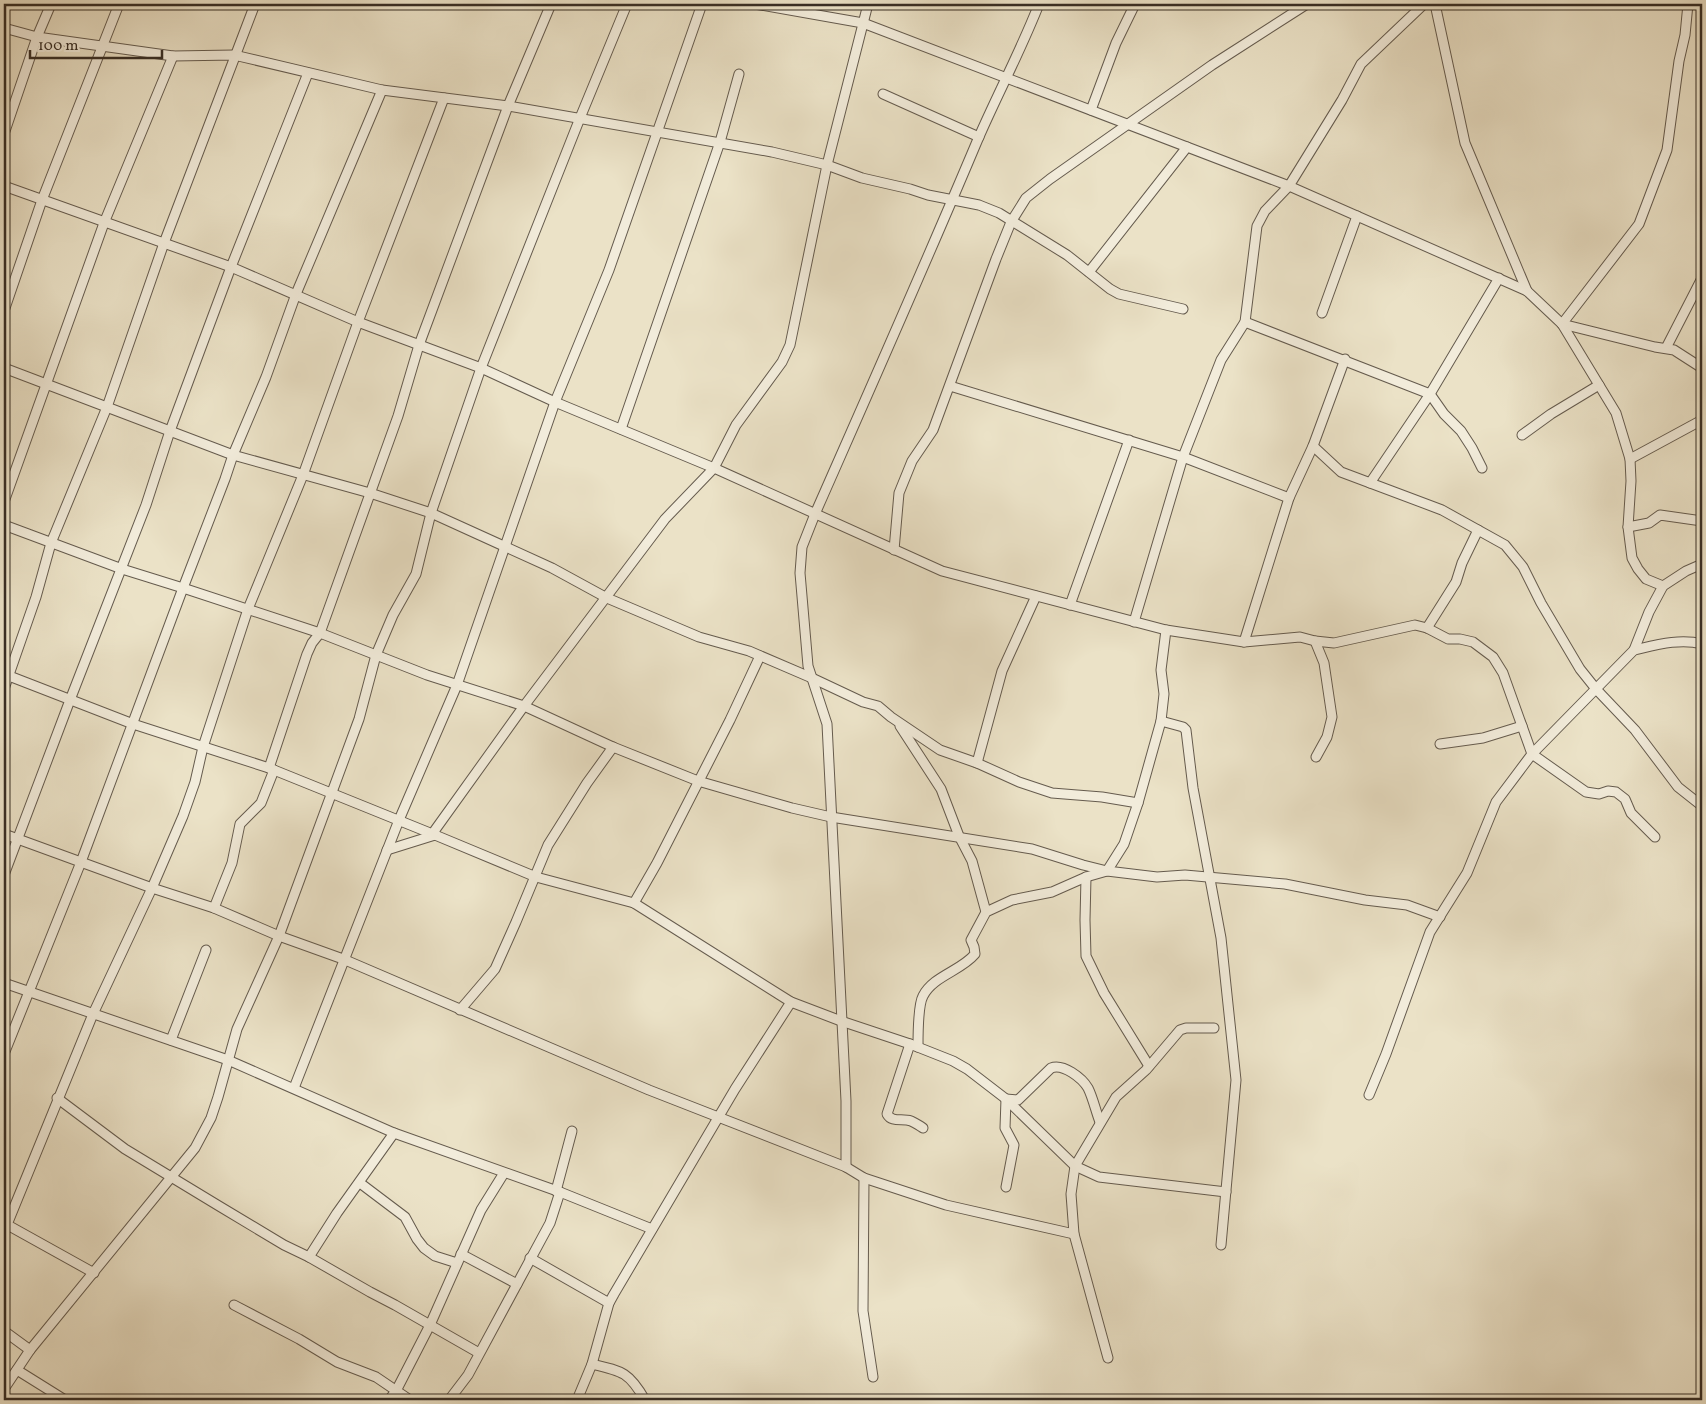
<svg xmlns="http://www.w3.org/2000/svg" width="1706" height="1404" viewBox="0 0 1706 1404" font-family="Vollkorn,serif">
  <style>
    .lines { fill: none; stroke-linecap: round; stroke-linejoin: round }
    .minor-casing { stroke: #655b4e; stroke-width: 11 }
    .minor { stroke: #f2ecdb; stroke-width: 9 }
  </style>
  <rect width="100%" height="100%" fill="#ebe2c7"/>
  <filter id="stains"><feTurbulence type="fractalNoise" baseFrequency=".004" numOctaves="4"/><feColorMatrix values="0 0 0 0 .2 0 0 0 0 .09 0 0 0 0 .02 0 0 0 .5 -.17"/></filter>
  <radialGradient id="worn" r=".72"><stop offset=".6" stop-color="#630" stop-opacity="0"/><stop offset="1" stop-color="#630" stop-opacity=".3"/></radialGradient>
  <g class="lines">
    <g class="minor-casing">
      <g id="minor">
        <path d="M 755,4 L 863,23 L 1289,186 L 1527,291 L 1562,324 L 1616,413 L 1630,459 L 1631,481 L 1628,527 L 1632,558 L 1638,569 L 1646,579 L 1663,586"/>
        <path d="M 1435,4 L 1465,143 L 1527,291"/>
        <path d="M 4,28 L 37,37 L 173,56 L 234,55 L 382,90 L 508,106 L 772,152 L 827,165 L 862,178 L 910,189 L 928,195 L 979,205 L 999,213 L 1067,255 L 1110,289 L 1119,294 L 1183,309"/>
        <path d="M 883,94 L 979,137"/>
        <path d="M 1091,110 L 1116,43 L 1135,4"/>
        <path d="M 4,134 L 37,37 L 51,4"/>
        <path d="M 4,186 L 231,267 L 358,322 L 481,368 L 555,402 L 714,468 L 942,571 L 1166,630 L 1244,642 L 1300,637 L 1315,641 L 1334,643 L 1415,625 L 1427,628 L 1448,639 L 1460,639 L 1473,642 L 1493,657 L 1503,673 L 1532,754 L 1586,792 L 1599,794 L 1608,791 L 1616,792 L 1625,799 L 1631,813 L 1655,837"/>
        <path d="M 1089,272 L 1187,147"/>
        <path d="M 4,311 L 42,200 L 119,4"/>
        <path d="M 1322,313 L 1357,216"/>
        <path d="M 1245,322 L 1430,394 L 1444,414 L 1461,431 L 1472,448 L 1482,468"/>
        <path d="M 1562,324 L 1639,224 L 1667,150 L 1679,61 L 1685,35 L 1688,4"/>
        <path d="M 1562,324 L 1655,347 L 1674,350 L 1702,368"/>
        <path d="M 1666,348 L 1702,278"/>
        <path d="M 4,368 L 233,455 L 370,493 L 431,513 L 552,568 L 607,598 L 699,637 L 749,651 L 812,678 L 863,702 L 878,706 L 891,717 L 940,750 L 977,763 L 1019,782 L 1052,793 L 1102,797 L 1138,803"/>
        <path d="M 950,386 L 1183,457 L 1289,498"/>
        <path d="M 621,429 L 720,142 L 739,74"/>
        <path d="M 1522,435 L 1551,414 L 1599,385"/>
        <path d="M 1313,446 L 1341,472 L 1442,510 L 1505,545 L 1523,567 L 1541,603 L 1580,669 L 1596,689 L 1635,730 L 1678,787 L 1702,806"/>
        <path d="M 1630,459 L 1702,420"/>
        <path d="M 1370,483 L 1430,394 L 1499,278"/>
        <path d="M 4,502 L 104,223 L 173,56"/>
        <path d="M 4,525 L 122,569 L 183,588 L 320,633 L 427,675 L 524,706 L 613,747 L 698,781 L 792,808 L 831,817 L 1032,849 L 1083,865 L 1107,871 L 1157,877 L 1185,875 L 1285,884 L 1365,900 L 1407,905 L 1440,917"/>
        <path d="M 1628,527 L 1649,523 L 1660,515 L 1702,521"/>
        <path d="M 894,550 L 899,493 L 912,461 L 933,430 L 996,259 L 1011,222 L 1026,198 L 1050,179 L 1212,65 L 1307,4"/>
        <path d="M 1070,605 L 1129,440"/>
        <path d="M 1134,622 L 1183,457 L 1221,360 L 1245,322 L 1257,226 L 1265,211 L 1289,186 L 1342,100 L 1361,64 L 1424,4"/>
        <path d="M 1427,628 L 1456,582 L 1462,563 L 1478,530"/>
        <path d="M 1315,641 L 1324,663 L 1332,717 L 1327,737 L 1316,757"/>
        <path d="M 1244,642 L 1289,498 L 1313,446 L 1345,359"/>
        <path d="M 1634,650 C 1656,645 1680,638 1702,644"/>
        <path d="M 4,674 L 133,724 L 269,768 L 435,835 L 536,877 L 634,903 L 791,1002 L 841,1021 L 910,1044 L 953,1061 L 967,1069 L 1006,1099 L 1075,1166 L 1099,1177 L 1226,1192"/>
        <path d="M 4,689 L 36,597 L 51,543 L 107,407 L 164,243 L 255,4"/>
        <path d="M 1161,721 L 1183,727 L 1186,730 L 1193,788 L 1221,938 L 1236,1080 L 1221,1245"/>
        <path d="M 900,726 L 941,789 L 959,836 L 972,861 L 986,912"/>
        <path d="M 1440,744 L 1483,738 L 1522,726"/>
        <path d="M 977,763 L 1002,671 L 1036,596"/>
        <path d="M 269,768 L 307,654 L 312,643 L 320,633 L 398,416 L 419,345 L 508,106 L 551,4"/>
        <path d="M 4,834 L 152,888 L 214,908 L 279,936 L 343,959 L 649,1090 L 846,1167 L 864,1178 L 946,1205 L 1074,1234"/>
        <path d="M 435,835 L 435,830 L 524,706 L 665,519 L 714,468 L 736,425 L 782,362 L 790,345 L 827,165 L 868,4"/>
        <path d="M 387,850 L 435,835"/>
        <path d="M 4,875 L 70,700 L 146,505 L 170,431 L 231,267 L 308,73"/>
        <path d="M 1086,877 L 1085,920 L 1086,956 L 1104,993 L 1149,1066"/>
        <path d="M 634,903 L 657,863 L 730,720 L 760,656"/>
        <path d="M 214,908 L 232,863 L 240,824 L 261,803 L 274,770"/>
        <path d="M 4,983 L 228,1060 L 394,1133 L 560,1192 L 652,1229"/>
        <path d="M 460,1010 L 495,969 L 516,922 L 548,845 L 587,783 L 613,747"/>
        <path d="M 171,1040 L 206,950"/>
        <path d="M 910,1044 L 887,1114 C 892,1123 902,1118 911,1121 C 915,1123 919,1125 923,1128"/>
        <path d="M 918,1047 C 918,1035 918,1005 923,996 C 933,976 961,971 975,954 L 974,947 L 971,940 L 986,912 L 1012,900 L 1052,892 L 1086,877 L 1107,871 L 1124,844 L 1138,803 L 1161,721 L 1164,694 L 1161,670 L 1166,630"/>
        <path d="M 4,1054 L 81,862 L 183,588 L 225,479 L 233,455 L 266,377 L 296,294 L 382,90"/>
        <path d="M 294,1088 L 399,820 L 457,685 L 555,402 L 609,270 L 702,4"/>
        <path d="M 1369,1095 L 1386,1054 L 1430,932 L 1467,873 L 1496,802 L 1532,754 L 1634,650 L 1649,612 L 1663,586 L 1686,571 L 1702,564"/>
        <path d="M 57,1098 L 125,1149 L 219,1206 L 284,1245 L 309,1257 L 370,1292 L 395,1305 L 479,1353"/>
        <path d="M 846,1167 L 846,1101 L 827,724 L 808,666 L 800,573 L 802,547 L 815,514 C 870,389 925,265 978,139 C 998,93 1021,50 1039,4"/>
        <path d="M 864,1178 L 863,1311 L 873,1377"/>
        <path d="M 360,1183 L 405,1217 L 417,1239 L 424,1248 L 435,1256 L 457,1263"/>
        <path d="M 1006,1187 L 1014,1145 L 1005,1128 L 1006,1099 L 1018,1100 L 1051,1068 C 1063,1063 1082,1078 1088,1088 C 1093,1098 1096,1112 1100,1122"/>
        <path d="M 556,1191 L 572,1131"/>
        <path d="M 4,1223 L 94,1273"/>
        <path d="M 4,1232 L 93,1014 L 152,888 L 183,816 L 195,782 L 203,747 L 248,609 L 303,475 L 358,322 L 444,98"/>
        <path d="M 461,1254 L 517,1284"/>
        <path d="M 309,1257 L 337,1213 L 394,1133"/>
        <path d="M 530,1258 L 609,1303"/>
        <path d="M 234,1305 L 299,1339 L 337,1362 L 376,1377 L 410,1400"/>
        <path d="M 4,1331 L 30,1350"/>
        <path d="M 1108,1358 L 1074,1234 L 1071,1194 L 1075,1166 L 1116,1097 L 1146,1070 L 1180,1030 L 1186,1028 L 1214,1028"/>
        <path d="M 592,1364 C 622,1371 629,1372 645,1400"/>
        <path d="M 17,1370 L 65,1400"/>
        <path d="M 4,1389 L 30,1350 L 195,1148 L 211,1118 L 218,1097 L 237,1029 L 279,936 L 359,719 L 376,655 L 393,615 L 416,574 L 431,513 L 481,368 L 580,118 L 627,4"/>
        <path d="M 389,1400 L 396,1391 L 430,1325 L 481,1210 L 504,1173"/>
        <path d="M 449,1400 L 468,1375 L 550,1223 L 560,1192"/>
        <path d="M 577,1400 L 592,1364 L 609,1303 L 614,1294 L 735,1089 L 791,1002"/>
      </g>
    </g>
    <use href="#minor" class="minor"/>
  </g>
  <rect width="1706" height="1404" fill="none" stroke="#ebe2c7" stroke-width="20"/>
  <rect x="5" y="5" width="1696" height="1394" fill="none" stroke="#382e25" stroke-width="2.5"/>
  <rect x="10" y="10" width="1686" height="1384" fill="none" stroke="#382e25"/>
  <path d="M30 50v8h132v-8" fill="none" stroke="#382e25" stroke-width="2.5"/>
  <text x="38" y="50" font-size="15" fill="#382e25" stroke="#f2ecdb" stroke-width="4" paint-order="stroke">100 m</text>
  <rect width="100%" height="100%" filter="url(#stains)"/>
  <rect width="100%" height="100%" fill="url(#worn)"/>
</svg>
